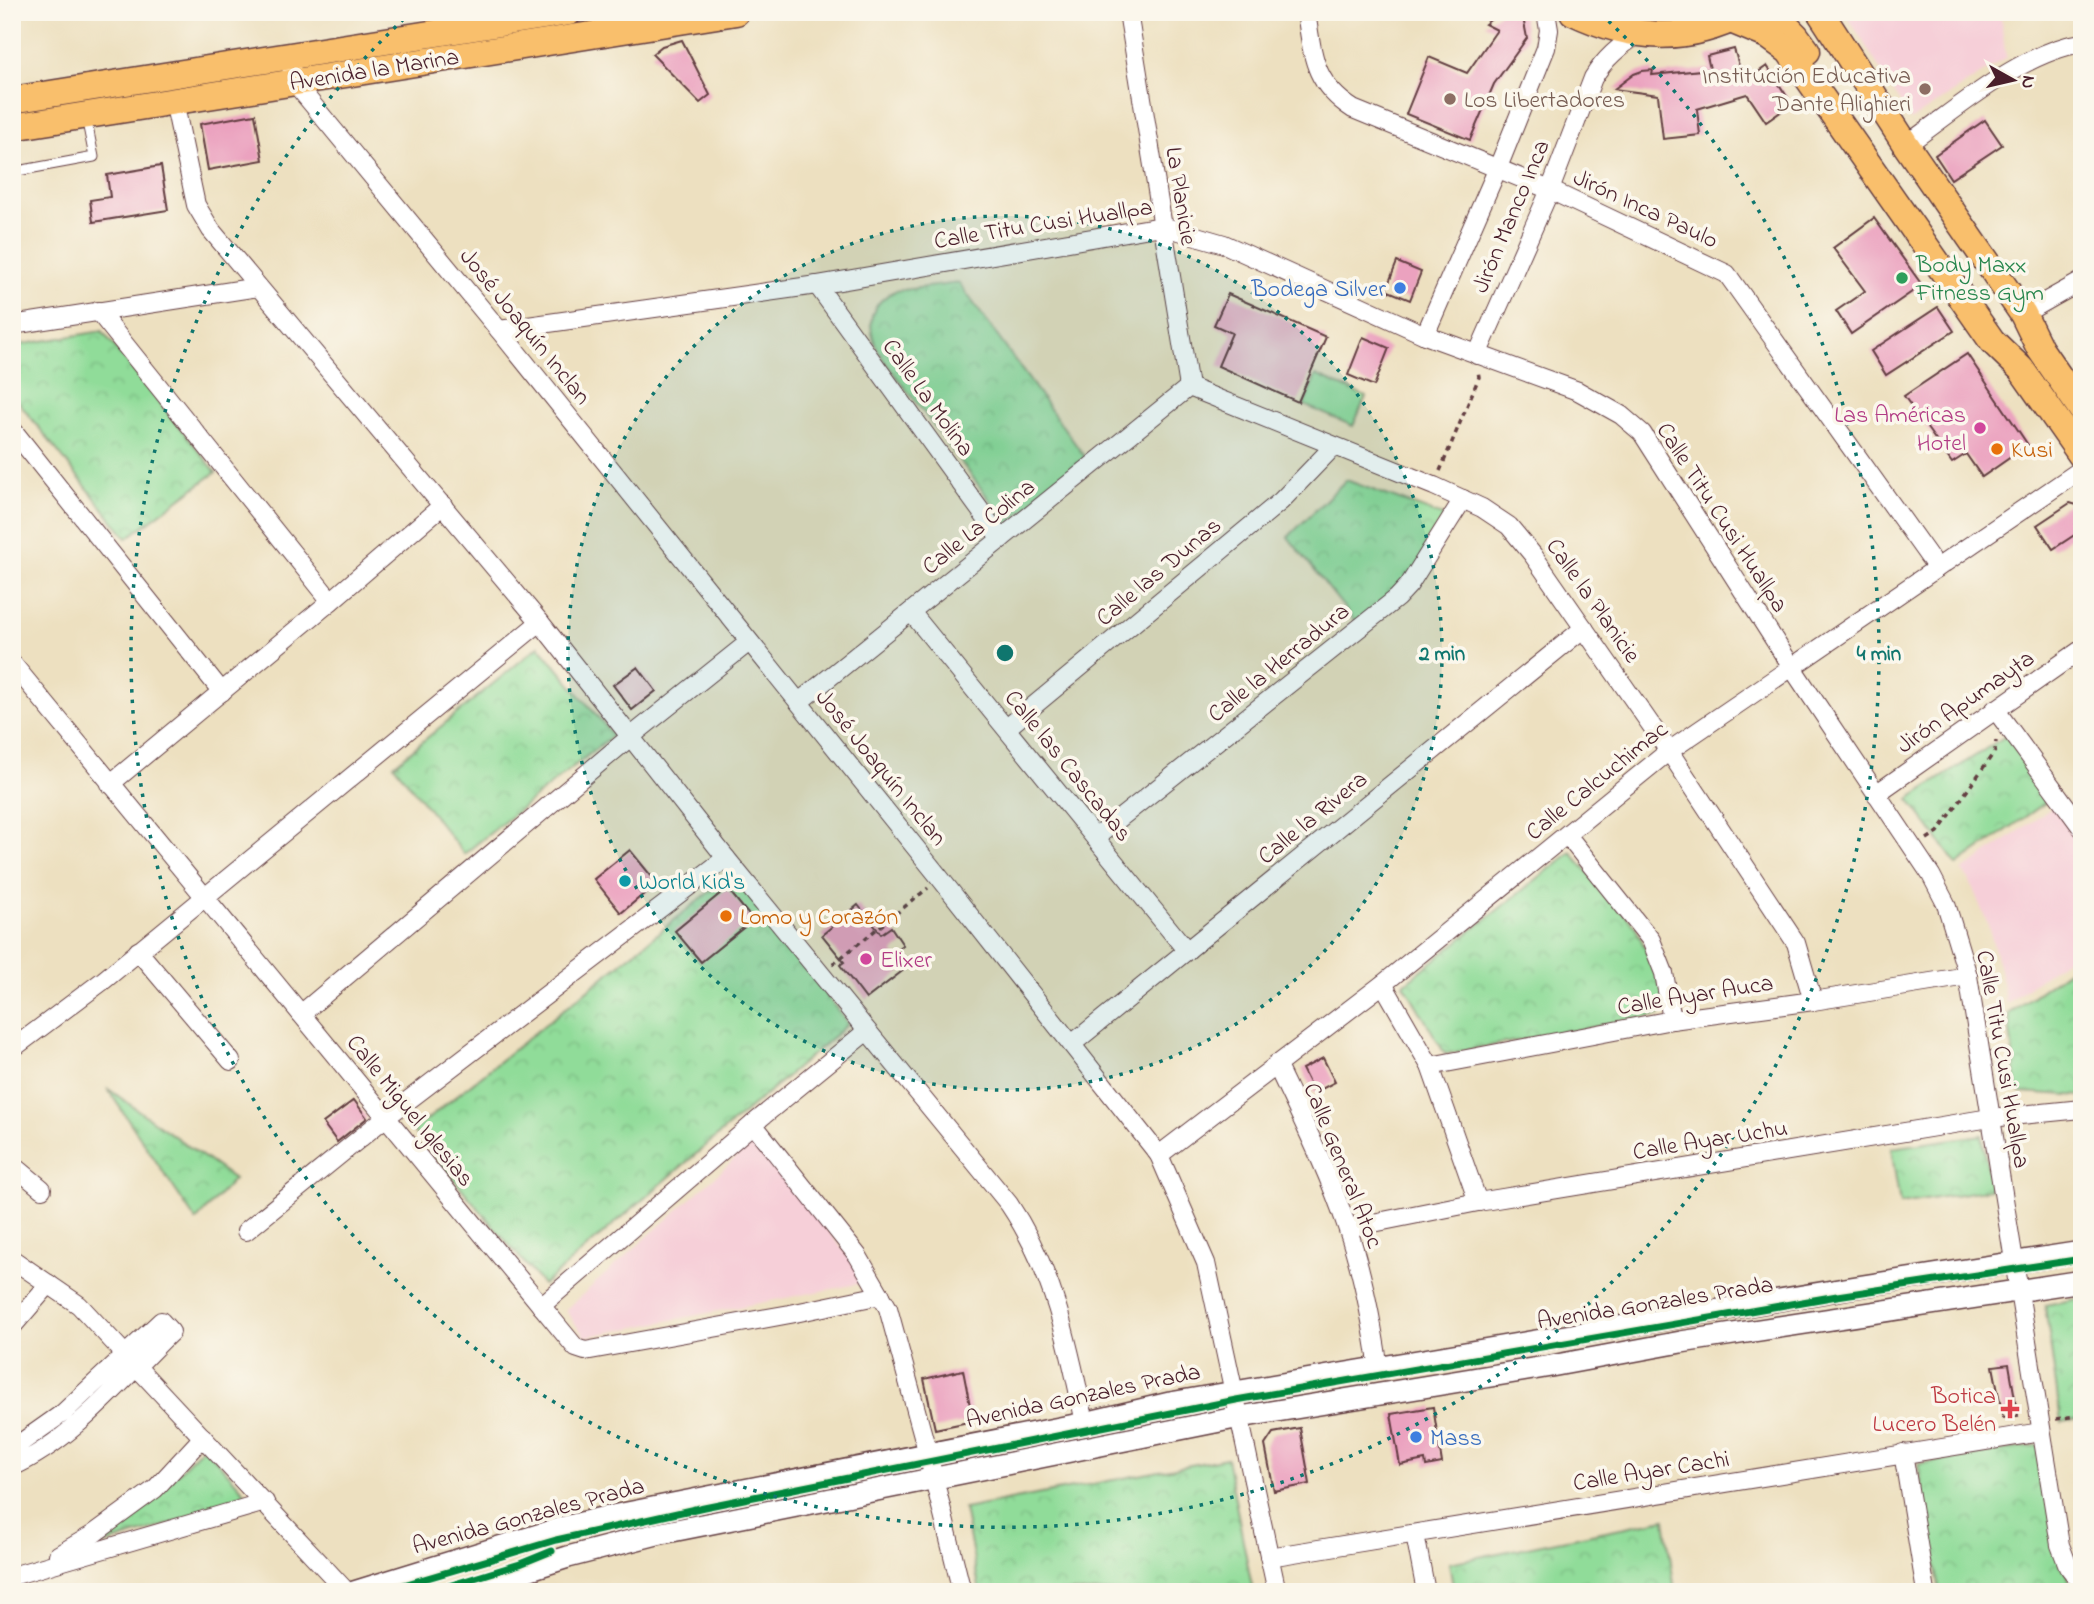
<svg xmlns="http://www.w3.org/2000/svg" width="2094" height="1604" viewBox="0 0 2094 1604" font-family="'Indie Flower',sans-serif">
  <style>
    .built { fill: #f6cfd8 }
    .park { fill: url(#park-crowns); stroke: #6d7e62; stroke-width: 2 }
    .pitch { fill: #90dc99; stroke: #6d7e62; stroke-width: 2 }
    .building { fill: #eba2bf }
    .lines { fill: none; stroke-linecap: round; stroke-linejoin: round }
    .service-casing { stroke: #623c41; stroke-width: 11 }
    .minor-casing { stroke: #623c41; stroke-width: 20 }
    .tertiary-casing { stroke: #623c41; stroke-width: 24 }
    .primary-casing { stroke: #623c41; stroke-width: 29 }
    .path { stroke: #623c41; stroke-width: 3.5; stroke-dasharray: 5 5; stroke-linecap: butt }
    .service { stroke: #fff; stroke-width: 9 }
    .minor { stroke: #fff; stroke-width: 18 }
    .tertiary { stroke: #fff; stroke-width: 21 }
    .primary { stroke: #f9bf6c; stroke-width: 26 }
    .cycleway-casing { stroke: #fbf7ec; stroke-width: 11 }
    .cycleway { stroke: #00873e; stroke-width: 7 }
    .ring { fill: none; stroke: #0f766e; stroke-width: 3.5; stroke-dasharray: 3.5 7 }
    .education-dot { fill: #8d6e63; stroke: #fbf7ec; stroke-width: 2.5 }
    .leisure-dot { fill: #2e9e5b; stroke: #fbf7ec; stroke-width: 2.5 }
    .shop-dot { fill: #3f7fe0; stroke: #fbf7ec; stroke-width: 2.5 }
    .hotel-dot { fill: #d1479c; stroke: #fbf7ec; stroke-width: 2.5 }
    .food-dot { fill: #e8710a; stroke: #fbf7ec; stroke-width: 2.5 }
    .culture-dot { fill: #0f9aa8; stroke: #fbf7ec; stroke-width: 2.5 }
    .health-dot { fill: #e0444e; stroke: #fbf7ec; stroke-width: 2.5 }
    .labels { text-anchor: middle; stroke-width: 7; stroke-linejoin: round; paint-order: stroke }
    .street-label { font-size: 24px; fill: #4a1f2b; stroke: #fbf7ec }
    .education-label { font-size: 24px; fill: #785e54; stroke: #fbf7ec; text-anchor: end }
    .leisure-label { font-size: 24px; fill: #27864d; stroke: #fbf7ec; text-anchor: start }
    .shop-label { font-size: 24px; fill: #366cbe; stroke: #fbf7ec; text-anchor: end }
    .hotel-label { font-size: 24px; fill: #b23c85; stroke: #fbf7ec; text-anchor: end }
    .food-label { font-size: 24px; fill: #c56008; stroke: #fbf7ec; text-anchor: start }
    .culture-label { font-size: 24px; fill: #0d838f; stroke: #fbf7ec; text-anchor: start }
    .health-label { font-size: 24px; fill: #be3a42; stroke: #fbf7ec; text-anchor: end }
    .centre { fill: #0f766e; stroke: #fbf7ec; stroke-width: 3.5 }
    .ring-label { font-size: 21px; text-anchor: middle; font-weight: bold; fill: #0f766e; stroke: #fbf7ec; stroke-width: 7; stroke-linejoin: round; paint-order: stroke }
  </style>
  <defs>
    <pattern id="park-crowns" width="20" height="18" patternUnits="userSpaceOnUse" patternTransform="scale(1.75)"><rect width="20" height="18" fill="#90dc99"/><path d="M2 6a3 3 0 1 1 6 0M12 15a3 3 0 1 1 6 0" fill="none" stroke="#7ebc84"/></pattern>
  </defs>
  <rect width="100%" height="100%" fill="#fbf7ec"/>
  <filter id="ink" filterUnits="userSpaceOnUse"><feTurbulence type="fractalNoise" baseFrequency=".0143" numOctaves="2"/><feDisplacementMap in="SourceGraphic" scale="14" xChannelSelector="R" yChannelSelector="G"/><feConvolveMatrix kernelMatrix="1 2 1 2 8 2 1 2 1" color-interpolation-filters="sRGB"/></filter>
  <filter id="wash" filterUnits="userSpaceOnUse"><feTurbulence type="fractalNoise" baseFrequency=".00686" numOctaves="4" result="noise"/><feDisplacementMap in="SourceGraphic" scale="28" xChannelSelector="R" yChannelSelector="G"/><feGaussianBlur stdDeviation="1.57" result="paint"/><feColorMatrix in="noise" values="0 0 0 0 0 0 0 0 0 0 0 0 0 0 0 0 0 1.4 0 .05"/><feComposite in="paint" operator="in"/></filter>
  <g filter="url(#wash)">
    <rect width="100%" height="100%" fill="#ede0c0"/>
    <g class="built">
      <path d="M 1845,12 L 2000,12 L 2006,58 L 1911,120 Z"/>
      <path d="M 2053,807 L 2082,846 L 2082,947 L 2006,1004 L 2000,969 L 1988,925 L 1969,879 L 1962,871 Z"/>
      <path d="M 755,1141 L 851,1259 L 863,1283 L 585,1337 L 565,1310 Z"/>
    </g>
    <g class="park">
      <path d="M 959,283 L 1087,460 L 1008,524 L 884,360 C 867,334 863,307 895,291 Z"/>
      <path d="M 102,331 L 216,472 L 127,538 L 12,394 L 12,346 Z"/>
      <path d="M 1346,480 L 1448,518 L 1425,566 L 1361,629 L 1288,537 Z"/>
      <path d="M 539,646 L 613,735 L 464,854 L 394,765 Z"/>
      <path d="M 2007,735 L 2052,798 L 1957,865 L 1909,799 Z"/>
      <path d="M 1571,852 L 1635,926 L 1665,992 L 1660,1015 L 1445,1054 L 1404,984 Z"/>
      <path d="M 734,872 L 848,1024 L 543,1285 L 413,1131 Z"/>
      <path d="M 2082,961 L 2082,1096 L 2021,1092 L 2017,1087 L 2008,1014 Z"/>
      <path d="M 107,1088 L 234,1179 L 196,1221 Z"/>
      <path d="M 1982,1135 L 1991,1189 L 1900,1204 L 1891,1148 Z"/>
      <path d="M 2082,1298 L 2082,1419 L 2061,1422 L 2045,1305 Z"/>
      <path d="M 2039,1445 L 2069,1580 L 2078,1592 L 1940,1592 L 1918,1464 Z"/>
      <path d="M 204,1446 L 251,1499 L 64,1557 L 137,1514 Z"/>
      <path d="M 1227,1458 L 1253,1592 L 980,1592 L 964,1509 Z"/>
      <path d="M 1665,1519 L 1675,1592 L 1454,1592 L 1449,1563 Z"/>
    </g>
    <path class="pitch" d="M 1316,375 L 1366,397 L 1353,426 L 1304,405 Z"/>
    <g id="blocks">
      <g class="building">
        <path d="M 1501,12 L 1522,12 L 1527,38 L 1494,84 L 1470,140 L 1406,114 L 1429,57 L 1467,73 L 1497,30 L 1485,24 Z"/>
        <path d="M 682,40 L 710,95 L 700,103 L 652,54 L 662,46 Z"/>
        <path d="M 1734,49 L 1744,82 L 1767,66 L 1792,104 L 1766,122 L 1747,94 L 1697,109 L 1700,135 L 1663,139 L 1658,95 L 1614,89 L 1634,74 L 1642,71 L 1653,70 L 1652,75 L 1710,69 L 1707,56 Z"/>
        <path d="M 255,114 L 263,160 L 208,170 L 200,124 Z"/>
        <path d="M 1985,120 L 2002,145 L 1951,179 L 1935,155 Z"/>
        <path d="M 161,166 L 168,210 L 93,222 L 90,200 L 110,197 L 107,175 Z"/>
        <path d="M 1874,218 L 1922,285 L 1851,334 L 1836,311 L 1865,291 L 1833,248 Z"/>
        <path d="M 1397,262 L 1421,272 L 1410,300 L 1386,290 Z"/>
        <path d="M 1228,294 L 1326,337 L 1298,402 L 1218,366 L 1232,333 L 1214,325 Z"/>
        <path d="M 1938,307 L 1954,331 L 1886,375 L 1871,351 Z"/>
        <path d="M 1363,337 L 1389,348 L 1374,386 L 1348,375 Z"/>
        <path d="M 1967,354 L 2028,445 L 1982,477 L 1966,454 L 1952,463 L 1904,396 Z"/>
        <path d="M 2070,503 L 2077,505 L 2082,512 L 2082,530 L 2053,549 L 2037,525 Z"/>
        <path d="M 638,667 L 656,691 L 632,710 L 613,685 Z"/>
        <path d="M 630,850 L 657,883 L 621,913 L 594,879 Z"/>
        <path d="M 727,888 L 753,920 L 701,962 L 675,931 Z"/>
        <path d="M 858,905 L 881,934 L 891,927 L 903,945 L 893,953 L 905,969 L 866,999 L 840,965 L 844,962 L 822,935 Z"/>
        <path d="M 1323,1058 L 1335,1082 L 1314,1093 L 1302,1069 Z"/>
        <path d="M 354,1100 L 367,1118 L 337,1142 L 323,1123 Z"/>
        <path d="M 2009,1364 L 2018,1416 L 2003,1418 L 1993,1366 Z"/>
        <path d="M 963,1370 L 973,1421 L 935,1429 L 924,1379 Z"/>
        <path d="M 1433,1407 L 1442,1463 L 1426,1466 L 1425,1460 L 1400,1465 L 1391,1414 Z"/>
        <path d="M 1300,1428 L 1310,1484 L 1274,1491 L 1265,1445 L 1273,1433 Z"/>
      </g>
    </g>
  </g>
  <g filter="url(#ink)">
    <use href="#blocks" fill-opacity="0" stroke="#623c41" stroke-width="2"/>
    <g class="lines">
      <g class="service-casing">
        <path id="service" d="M 12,172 L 94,157 L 86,117"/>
      </g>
      <g class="minor-casing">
        <g id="minor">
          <path d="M 1128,12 L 1189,387"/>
          <path d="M 1306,12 C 1313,56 1313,83 1353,109 L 1550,190 L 1727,274 L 1937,568"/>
          <path d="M 289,56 L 294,82 L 499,330 L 940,878 L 1159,1155 L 1206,1263 L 1277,1592"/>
          <path d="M 174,101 L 196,205 L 211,230 L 540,622 L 726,858 L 1009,1204 C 1054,1271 1069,1346 1085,1423"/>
          <path d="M 1906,145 C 1956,110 2021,52 2082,43"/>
          <path d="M 817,285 L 1001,539"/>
          <path d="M 98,311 L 331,601"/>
          <path d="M 2023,314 L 2082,281"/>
          <path d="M 12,325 L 258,287"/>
          <path d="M 499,330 L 817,285 L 1162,226 L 1224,244 L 1425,335 L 1578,391 L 1621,415 L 1642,433 L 1791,666 L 1931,875 L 1946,904 L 1968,976 L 2060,1545 L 2068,1566 L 2082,1584"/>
          <path d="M 1425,335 L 1497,170 L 1546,48 L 1549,30 L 1546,12"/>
          <path d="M 1477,355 L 1550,190 L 1593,78 C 1605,58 1619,47 1638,34"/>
          <path d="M 1189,387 L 1434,486 L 1482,508 L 1509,526 L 1533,555 L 1669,751 L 1796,943 L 1813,1001"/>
          <path d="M 12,429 L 222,692"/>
          <path d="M 911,612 L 1187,951"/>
          <path d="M 12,663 L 576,1348 L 585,1351 L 790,1314 L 881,1295"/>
          <path d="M 799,702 L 1189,387"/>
          <path d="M 1995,709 L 2082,828"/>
          <path d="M 1008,727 L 1281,501 L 1334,446"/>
          <path d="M 110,784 L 331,601 L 443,505"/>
          <path d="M 1876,794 L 2082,649"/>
          <path d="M 1567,835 L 1651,940 L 1664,973 L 1672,1020"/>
          <path d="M 1095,838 L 1397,598 L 1409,585 L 1463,499"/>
          <path d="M 138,951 L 231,1061"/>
          <path d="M 1383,984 L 1430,1066 L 1478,1202"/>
          <path d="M 301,1014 L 629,738 L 749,642"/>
          <path d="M 1072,1044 L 1584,628"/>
          <path d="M 12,1049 L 104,980 L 540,622"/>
          <path d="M 1276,1064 C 1301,1117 1328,1171 1347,1227 C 1363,1273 1372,1321 1379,1369"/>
          <path d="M 1430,1066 L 1672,1020 L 1813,1001 L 1968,976"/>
          <path d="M 753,1124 L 858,1256 L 888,1308 L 928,1454 L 962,1592"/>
          <path d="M 1159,1155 L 1383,984 L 1669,751 L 2082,469"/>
          <path d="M 12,1164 L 42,1189"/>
          <path d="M 1348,1228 L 1478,1202 L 1990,1118 L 2082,1109"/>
          <path d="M 246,1231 L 385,1118 L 726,858"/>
          <path d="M 12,1259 L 79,1305 L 347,1592"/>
          <path d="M 541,1306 L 753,1124 L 867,1031"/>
          <path d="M 12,1327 L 49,1284"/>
          <path d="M 12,1449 L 63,1413 L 161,1321 L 171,1332 C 122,1379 75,1439 12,1467"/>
          <path d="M 1903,1453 L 1926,1592"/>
          <path d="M 1415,1534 L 1426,1592"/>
          <path d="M 58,1555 L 92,1535 L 155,1489 L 203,1437"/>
          <path d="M 1269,1557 L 2041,1432"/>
          <path d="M 12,1576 L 265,1502"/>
        </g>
      </g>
      <g class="tertiary-casing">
        <g id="tertiary">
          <path d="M 354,1592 L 561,1528 L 602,1518 L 1085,1423 L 1170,1403 L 1850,1288 L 2082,1252"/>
          <path d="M 458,1592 L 568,1557 L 657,1534 L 1240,1417 L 1551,1366 L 1681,1342 L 2082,1281"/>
        </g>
      </g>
      <g class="primary-casing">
        <g id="primary">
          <path d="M 1573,12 C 1632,40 1685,44 1745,13"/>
          <path d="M 1772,12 L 1796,36 L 1807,51"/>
          <path d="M 1820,12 L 1906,145 L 2023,314 L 2040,349 L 2082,410"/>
          <path d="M 1731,20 L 1767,35 L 1789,51 L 1992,341 L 2021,369 L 2082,456"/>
          <path d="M 12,100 L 569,12"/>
          <path d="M 12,127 L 736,12"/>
        </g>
      </g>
      <g class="path">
        <path d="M 1440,471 L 1479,377 L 1478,371"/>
        <path d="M 1927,839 L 1938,832 L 1995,751 L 1996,741"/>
        <path d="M 833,964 L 928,888"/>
        <path d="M 2056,1419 L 2082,1415"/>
      </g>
      <use href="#service" class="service"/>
      <use href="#minor" class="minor"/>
      <use href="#tertiary" class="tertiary"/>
      <use href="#primary" class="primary"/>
      <g class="cycleway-casing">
        <g id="cycleway">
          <path d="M 380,1592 L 556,1540 L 704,1507 L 1236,1400 L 1837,1296 L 2082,1259"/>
          <path d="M 429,1592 L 520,1564 L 552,1551"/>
        </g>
      </g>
      <use href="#cycleway" class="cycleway"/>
    </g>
  </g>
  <circle cx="1005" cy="653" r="437" fill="#0f766e" fill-opacity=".12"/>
  <g class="ring">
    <circle cx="1005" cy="653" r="437"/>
    <path d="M1601 14A874 874 0 1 1 409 14"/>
  </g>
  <g class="education-dot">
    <circle cx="1925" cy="89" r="7"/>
    <circle cx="1450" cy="99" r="7"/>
  </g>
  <circle class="leisure-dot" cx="1902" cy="278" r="7"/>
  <g class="shop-dot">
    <circle cx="1400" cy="288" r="7"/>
    <circle cx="1416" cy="1437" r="7"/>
  </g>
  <g class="hotel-dot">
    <circle cx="1980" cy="428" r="7"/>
    <circle cx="866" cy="959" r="7"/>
  </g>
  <g class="food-dot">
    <circle cx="1997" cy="449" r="7"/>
    <circle cx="726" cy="916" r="7"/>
  </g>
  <circle class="culture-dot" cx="625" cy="881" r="7"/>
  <path class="health-dot" d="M2006.5 1398.5h7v7h7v7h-7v7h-7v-7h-7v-7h7z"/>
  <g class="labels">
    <g class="street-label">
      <text transform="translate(374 69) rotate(-9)" y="8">Avenida la Marina</text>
      <text transform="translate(1182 196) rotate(81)" y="8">La Planicie</text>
      <text transform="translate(1646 208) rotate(25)" y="8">Jirón Inca Paulo</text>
      <text transform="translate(1510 216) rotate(-67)" y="8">Jirón Manco Inca</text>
      <text transform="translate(1043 223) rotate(-9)" y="8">Calle Titu Cusi Huallpa</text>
      <text transform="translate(526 326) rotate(51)" y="8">José Joaquín Inclan</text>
      <text transform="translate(929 397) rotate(54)" y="8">Calle La Molina</text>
      <text transform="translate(1723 517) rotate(57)" y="8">Calle Titu Cusi Huallpa</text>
      <text transform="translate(978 526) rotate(-39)" y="8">Calle La Colina</text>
      <text transform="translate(1158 571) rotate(-40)" y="8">Calle las Dunas</text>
      <text transform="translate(1594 600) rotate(55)" y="8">Calle la Planicie</text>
      <text transform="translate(1278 662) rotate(-39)" y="8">Calle la Herradura</text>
      <text transform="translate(1965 701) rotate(-35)" y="8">Jirón Apumayta</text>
      <text transform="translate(1069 765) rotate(51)" y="8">Calle las Cascadas</text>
      <text transform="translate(882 767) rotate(51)" y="8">José Joaquín Inclan</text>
      <text transform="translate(1596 780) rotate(-39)" y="8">Calle Calcuchimac</text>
      <text transform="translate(1312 817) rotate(-39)" y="8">Calle la Rivera</text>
      <text transform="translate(1695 994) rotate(-9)" y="8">Calle Ayar Auca</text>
      <text transform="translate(2004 1059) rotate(80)" y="8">Calle Titu Cusi Huallpa</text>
      <text transform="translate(411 1110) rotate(51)" y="8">Calle Miguel Iglesias</text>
      <text transform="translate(1710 1139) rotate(-9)" y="8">Calle Ayar Uchu</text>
      <text transform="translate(1344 1165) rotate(68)" y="8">Calle General Atoc</text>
      <text transform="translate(1655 1302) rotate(-9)" y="8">Avenida Gonzales Prada</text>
      <text transform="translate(1083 1395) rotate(-12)" y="8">Avenida Gonzales Prada</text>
      <text transform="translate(1651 1470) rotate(-9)" y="8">Calle Ayar Cachi</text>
      <text transform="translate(528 1515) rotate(-15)" y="8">Avenida Gonzales Prada</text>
    </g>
    <g class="education-label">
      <text x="1911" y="83">Institución Educativa<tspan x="1911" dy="28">Dante Alighieri</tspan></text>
      <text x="1464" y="107" text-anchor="start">Los Libertadores</text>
    </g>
    <g class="leisure-label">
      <text x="1916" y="272">Body Maxx<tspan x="1916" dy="28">Fitness Gym</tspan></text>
    </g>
    <g class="shop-label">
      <text x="1386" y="296">Bodega Silver</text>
      <text x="1430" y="1445" text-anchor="start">Mass</text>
    </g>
    <g class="hotel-label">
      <text x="1966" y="422">Las Américas<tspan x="1966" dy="28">Hotel</tspan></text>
      <text x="880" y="967" text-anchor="start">Elixer</text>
    </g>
    <g class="food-label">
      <text x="2011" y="457">Kusi</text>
      <text x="740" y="924">Lomo y Corazón</text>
    </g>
    <g class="culture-label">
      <text x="639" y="889">World Kid's</text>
    </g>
    <g class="health-label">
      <text x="1996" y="1403">Botica<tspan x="1996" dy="28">Lucero Belén</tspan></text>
    </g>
  </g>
  <circle cx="1005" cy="653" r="10" class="centre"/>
  <g class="ring-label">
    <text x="1442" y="660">2 min</text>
    <text x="1879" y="660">4 min</text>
  </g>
  <rect width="2094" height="1604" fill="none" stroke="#fbf7ec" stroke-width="42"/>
  <g transform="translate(2013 80) rotate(98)" stroke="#fbf7ec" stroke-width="5" paint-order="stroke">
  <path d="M0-5L12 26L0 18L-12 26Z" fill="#4a1f2b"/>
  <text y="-10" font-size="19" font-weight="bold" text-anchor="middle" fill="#4a1f2b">N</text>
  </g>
</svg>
